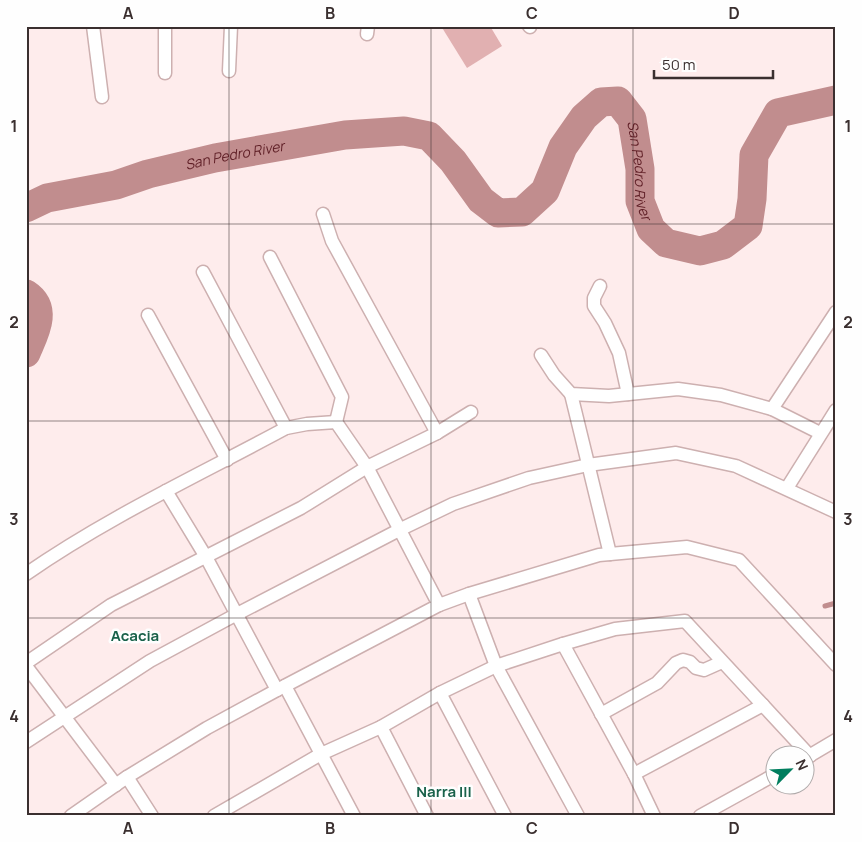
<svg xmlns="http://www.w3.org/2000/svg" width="862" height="842" viewBox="0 0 862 842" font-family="Manrope,sans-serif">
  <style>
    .green { fill: #e1b0b1 }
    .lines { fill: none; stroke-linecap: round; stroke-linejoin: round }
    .stream { stroke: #c18d8e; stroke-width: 5 }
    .river { stroke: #c18d8e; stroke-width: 29 }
    .street-casing { stroke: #cdb0b0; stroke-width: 15 }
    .street { stroke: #fff; stroke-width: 12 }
    .grid { fill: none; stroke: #3a2f2f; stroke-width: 1; stroke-opacity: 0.55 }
    .labels { text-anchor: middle; stroke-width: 5; stroke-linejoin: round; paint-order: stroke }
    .water-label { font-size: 14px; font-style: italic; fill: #5f1f26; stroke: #fefefe }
    .quarter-label { font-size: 15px; font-weight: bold; fill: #19614a; stroke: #fefefe }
    .neatline { fill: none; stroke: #3a2f2f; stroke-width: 2 }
    .grid-label { font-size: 16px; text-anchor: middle; font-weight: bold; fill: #3a2f2f }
  </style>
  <rect width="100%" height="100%" fill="#feecec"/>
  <path class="green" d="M 441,26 L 490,26 L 502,46 L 467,68 Z"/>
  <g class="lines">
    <path class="stream" d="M 825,606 L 836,603"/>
    <g class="river">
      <path id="s1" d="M 26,208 L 47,198 L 116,185 L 148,174 L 215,158 L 345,135 L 404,131 L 429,136 L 453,161 L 481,200 L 498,213 L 522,212 L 545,191 L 563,147 L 584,117 L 601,102 L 618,101 L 632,119 L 640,169 L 640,201 L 651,229 L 666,243 L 700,251 L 723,245 L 748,226 L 752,199 L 754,155 L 778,113 L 836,100"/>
      <path d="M 26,294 C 49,309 34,334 26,353"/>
    </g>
    <g class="street-casing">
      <g id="street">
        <path d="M 93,26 L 102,97"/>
        <path d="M 165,26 L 165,73"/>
        <path d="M 529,26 L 530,27"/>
        <path d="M 367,34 L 368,26"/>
        <path d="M 229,71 L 231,26"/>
        <path d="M 323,214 L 332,241 L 437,433"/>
        <path d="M 270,257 L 342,397 L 336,422"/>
        <path d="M 203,272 L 286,428"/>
        <path d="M 600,286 L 594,298 L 594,306 L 605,323 L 619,353 L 628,394"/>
        <path d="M 148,315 L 227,460"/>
        <path d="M 541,355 L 554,375 L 571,394 L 609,396 L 678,389 L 721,395 L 772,409 L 820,433"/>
        <path d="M 571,394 L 610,554"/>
        <path d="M 772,409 L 836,312"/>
        <path d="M 787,488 L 836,410"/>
        <path d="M 166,491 L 206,557 L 277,690"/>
        <path d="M 26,574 C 108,517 199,475 286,428 L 307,424 L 336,422 L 367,467 L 439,605 L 277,690 L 207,728 L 127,777 L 71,816"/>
        <path d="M 469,594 L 496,666 L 578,816"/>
        <path d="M 439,605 L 469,594 L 599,555 L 687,547 L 739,560 L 836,665"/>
        <path d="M 563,644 L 634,774 L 654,816"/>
        <path d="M 26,663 L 111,605 L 301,508 L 367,467 L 437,433 L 471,412"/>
        <path d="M 26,666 L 116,785"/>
        <path d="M 285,686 L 354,816"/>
        <path d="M 440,693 L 505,816"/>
        <path d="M 601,714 L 657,683 L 676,663 L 683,660 L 690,662 L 696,668 L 704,670 L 722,662"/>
        <path d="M 381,727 L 427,816"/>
        <path d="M 26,742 L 150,661 L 237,614 L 401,529 L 453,504 L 529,478 L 588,465 L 676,453 L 736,466 L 836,512"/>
        <path d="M 804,759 L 836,740"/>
        <path d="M 634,774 L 763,705"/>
        <path d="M 127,777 L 152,816"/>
        <path d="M 214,816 L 321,754 L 381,727 L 440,693 L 496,666 L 563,644 L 615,629 L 685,621 L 810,756"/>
        <path d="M 700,816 L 774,775"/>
      </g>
    </g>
    <use href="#street" class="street"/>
  </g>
  <path class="grid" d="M 229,26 L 229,816M 431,26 L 431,816M 633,26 L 633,816M 26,224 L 836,224M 26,421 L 836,421M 26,618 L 836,618"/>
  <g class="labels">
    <g class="water-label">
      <text dy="5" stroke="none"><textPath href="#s1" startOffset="216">San Pedro River</textPath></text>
      <text dy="5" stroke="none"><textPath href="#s1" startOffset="771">San Pedro River</textPath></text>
    </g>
    <g class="quarter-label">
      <text x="135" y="641">Acacia</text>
      <text x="444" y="797">Narra III</text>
    </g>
  </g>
  <rect width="862" height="842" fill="none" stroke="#fefefe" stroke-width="55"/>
  <g transform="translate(790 770) rotate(66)"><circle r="24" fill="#fefefe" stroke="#b0abab"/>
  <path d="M0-4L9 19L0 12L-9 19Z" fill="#007e5e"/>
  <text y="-8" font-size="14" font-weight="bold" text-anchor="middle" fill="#3a2f2f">N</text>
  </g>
  <path d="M654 70v8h119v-8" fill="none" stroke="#3a2f2f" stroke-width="2.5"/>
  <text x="662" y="70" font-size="15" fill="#3a2f2f" stroke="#fefefe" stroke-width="4" paint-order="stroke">50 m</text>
  <rect x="28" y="28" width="806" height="786" class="neatline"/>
  <g class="grid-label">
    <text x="128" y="19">A</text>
    <text x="330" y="19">B</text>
    <text x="532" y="19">C</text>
    <text x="734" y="19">D</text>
    <text x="14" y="132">1</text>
    <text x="848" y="132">1</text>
    <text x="14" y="328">2</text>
    <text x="848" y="328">2</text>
    <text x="14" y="525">3</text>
    <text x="848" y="525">3</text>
    <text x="14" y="722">4</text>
    <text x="848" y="722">4</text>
    <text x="128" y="834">A</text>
    <text x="330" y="834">B</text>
    <text x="532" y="834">C</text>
    <text x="734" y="834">D</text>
  </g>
</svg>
